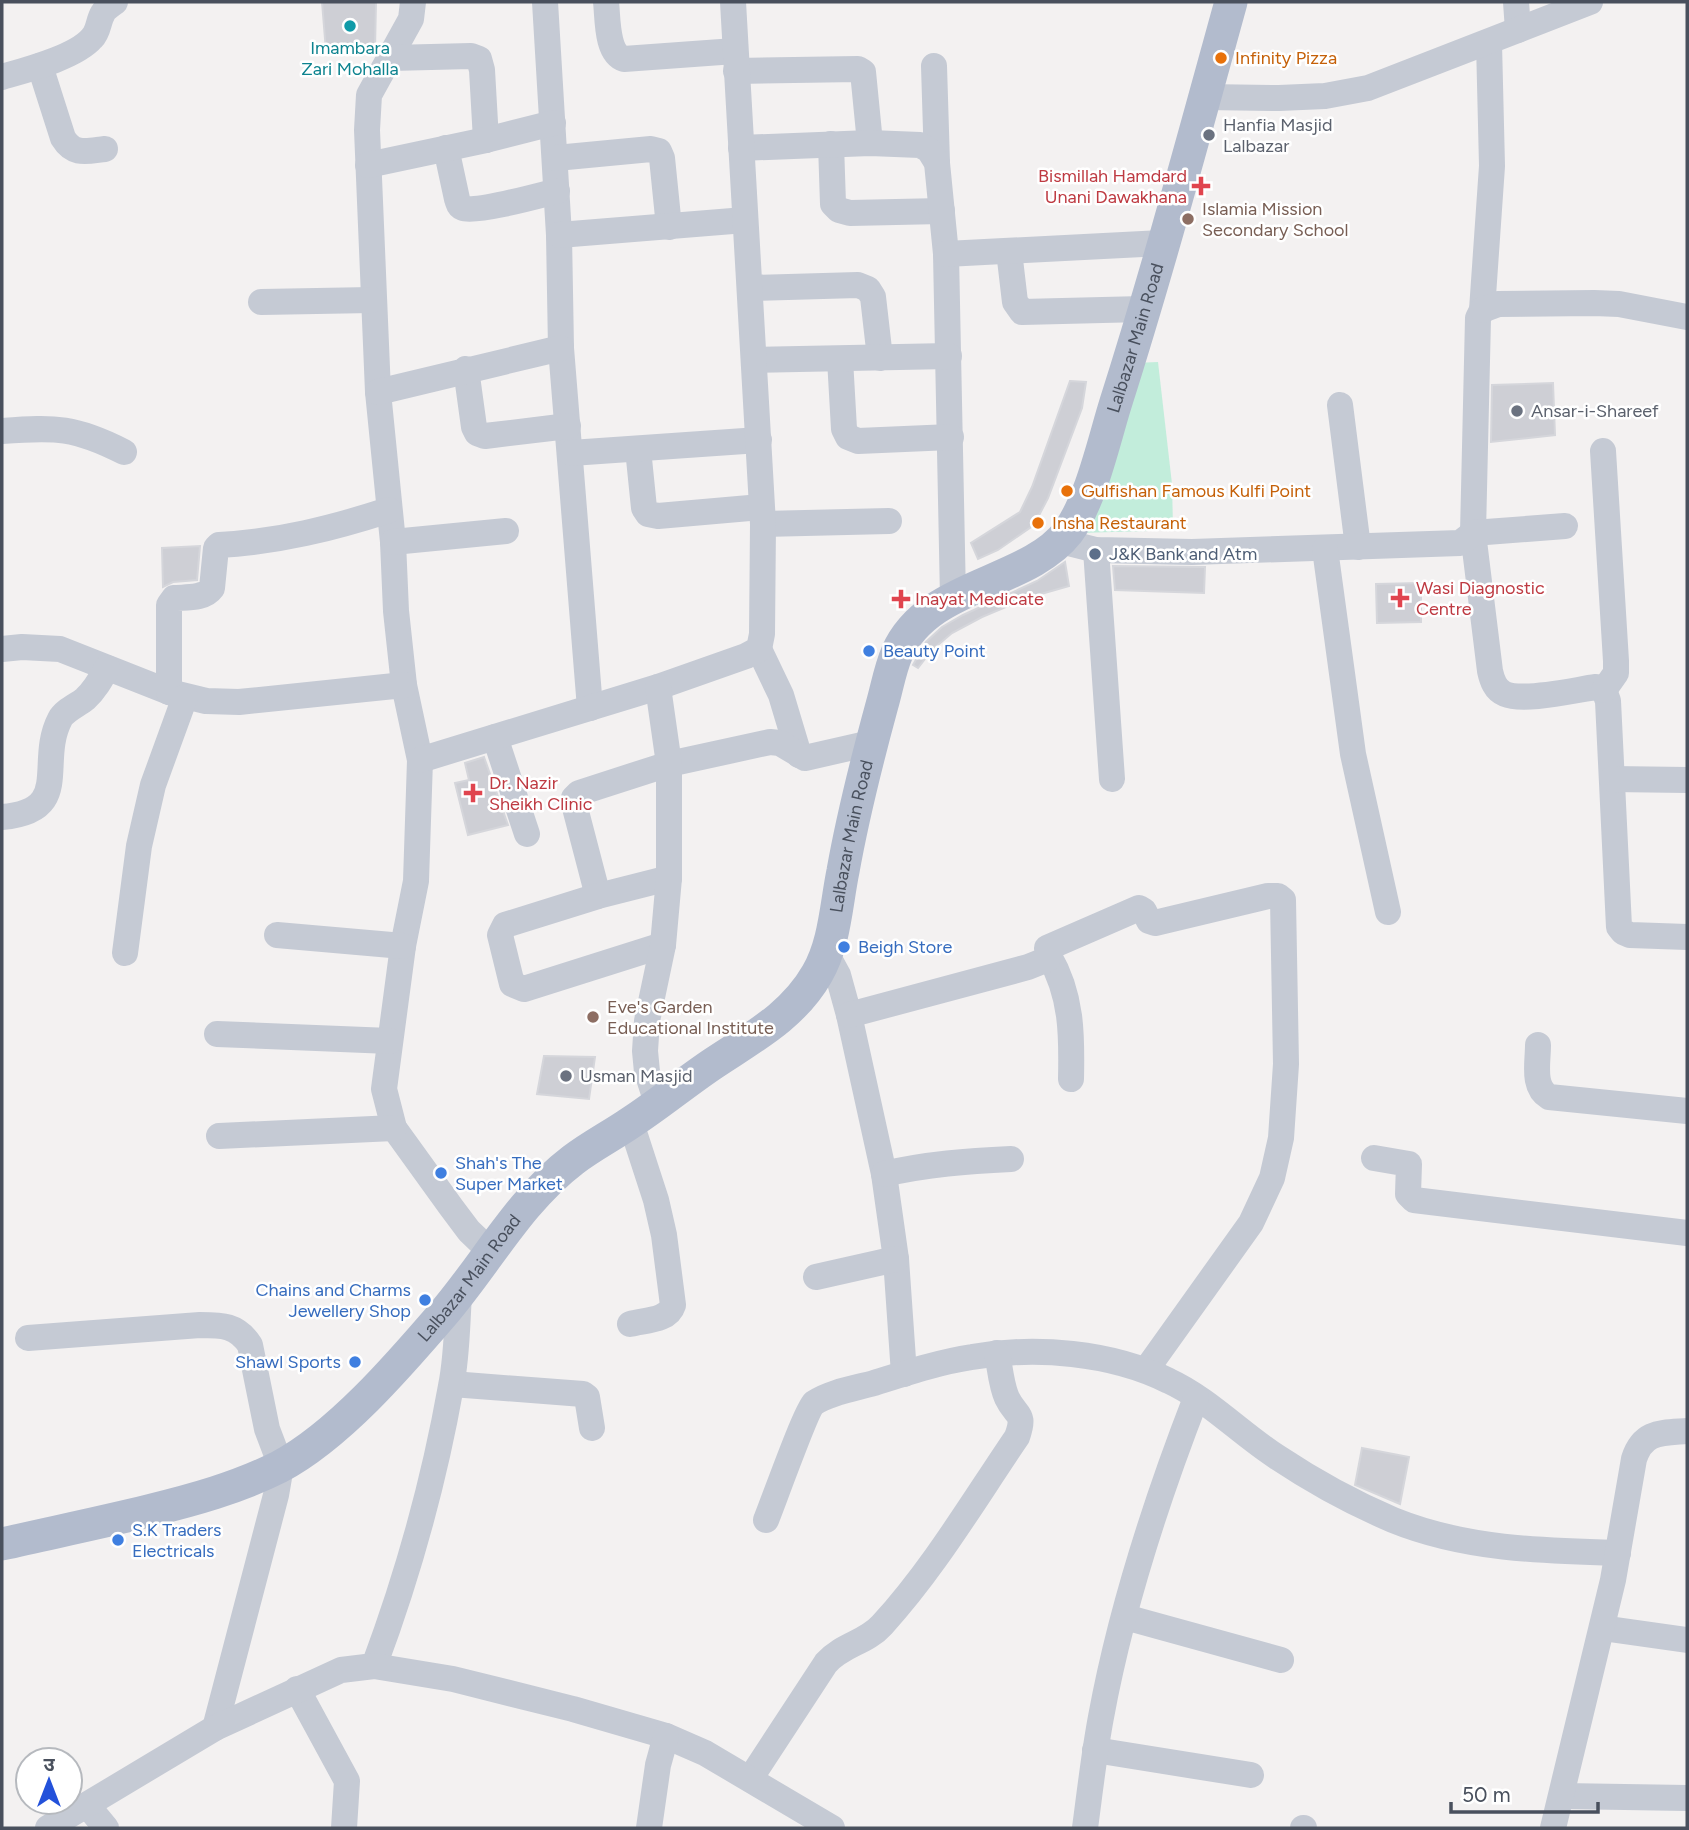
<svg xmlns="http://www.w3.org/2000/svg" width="1689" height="1830" viewBox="0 0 1689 1830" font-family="Figtree,'Noto Sans Devanagari',sans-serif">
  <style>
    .green { fill: #c2eddb }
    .building { fill: #cecfd5; stroke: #d5d6db; stroke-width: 2 }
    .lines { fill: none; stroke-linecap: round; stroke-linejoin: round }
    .minor { stroke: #c5cad4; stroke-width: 26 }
    .major { stroke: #b2bbcd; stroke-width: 33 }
    .culture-dot { fill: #0f9aa8; stroke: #fff; stroke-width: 2.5 }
    .food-dot { fill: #e8710a; stroke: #fff; stroke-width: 2.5 }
    .worship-dot { fill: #6b7280; stroke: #fff; stroke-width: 2.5 }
    .health-dot { fill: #e0444e; stroke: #fff; stroke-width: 2.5 }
    .education-dot { fill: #8d6e63; stroke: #fff; stroke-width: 2.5 }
    .service-dot { fill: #5c6f8a; stroke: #fff; stroke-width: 2.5 }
    .shop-dot { fill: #3f7fe0; stroke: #fff; stroke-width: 2.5 }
    .labels { text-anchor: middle; stroke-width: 5; stroke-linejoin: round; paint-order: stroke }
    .culture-label { font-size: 18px; fill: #0d838f; stroke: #fff }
    .food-label { font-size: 18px; fill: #c56008; stroke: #fff; text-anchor: start }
    .worship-label { font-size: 18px; fill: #5b616d; stroke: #fff; text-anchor: start }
    .health-label { font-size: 18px; fill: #be3a42; stroke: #fff; text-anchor: start }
    .education-label { font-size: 18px; fill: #785e54; stroke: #fff; text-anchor: start }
    .street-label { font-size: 18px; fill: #49505d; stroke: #fff }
    .service-label { font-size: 18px; fill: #4e5e75; stroke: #fff; text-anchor: start }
    .shop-label { font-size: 18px; fill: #366cbe; stroke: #fff; text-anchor: start }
  </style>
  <rect width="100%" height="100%" fill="#f3f1f1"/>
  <path class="green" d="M 1158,362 L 1172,484 L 1173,527 L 1149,531 L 1078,533 L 1134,363 Z"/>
  <g class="building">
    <path d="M 322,2 L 376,2 L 375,49 L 326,51 Z"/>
    <path d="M 1070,381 L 1086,382 L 1082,408 L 1048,498 L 1034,525 L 998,550 L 978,559 L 971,543 L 1020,512 L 1032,487 Z"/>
    <path d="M 1553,383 L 1555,435 L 1491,442 L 1492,385 Z"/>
    <path d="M 200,546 L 197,580 L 173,582 L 163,587 L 162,548 Z"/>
    <path d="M 1065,562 L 1069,586 L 1027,598 L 982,617 L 952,633 L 932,650 L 918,668 L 913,665 L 926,642 L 942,627 L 963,615 L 1037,581 Z"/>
    <path d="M 1113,566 L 1205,567 L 1204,593 L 1115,590 Z"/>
    <path d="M 1421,583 L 1421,622 L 1377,623 L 1376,584 Z"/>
    <path d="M 484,757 L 508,825 L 468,835 L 455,783 L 469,780 L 465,763 Z"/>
    <path d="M 544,1056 L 595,1057 L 589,1099 L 537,1094 Z"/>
    <path d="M 1362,1448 L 1409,1457 L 1400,1504 L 1355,1485 Z"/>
  </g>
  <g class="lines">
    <g class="minor">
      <path d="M 413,2 L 411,19 L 369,95 L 367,130 L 378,392 L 393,542 L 396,611 L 404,685 L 420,760 L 416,881 L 403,946 L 384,1089 L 394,1128 L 451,1207 L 469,1231 L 491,1252"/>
      <path d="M 545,2 L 559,235 L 561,348 L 590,708"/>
      <path d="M 606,2 C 608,18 606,53 624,59 L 735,51"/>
      <path d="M 1516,2 L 1518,30"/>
      <path d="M 1489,43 L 1492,166 L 1482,310 L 1478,318 L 1473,533 L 1490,671 C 1492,680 1495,690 1505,694 C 1524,702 1574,690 1596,687 L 1604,690 L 1608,701 L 1619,927 L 1623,932 L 1630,935 L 1687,937"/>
      <path d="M 391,58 L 471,56 L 479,59 L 482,70 L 486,140"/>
      <path d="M 40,66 L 63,138 C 74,156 87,151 105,149"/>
      <path d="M 934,66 L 937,163"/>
      <path d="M 736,71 L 858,69 L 863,72 L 870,143"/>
      <path d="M 2,77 C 26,70 76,57 92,38 C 99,31 98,21 103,13 C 105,9 111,5 115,2"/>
      <path d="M 1205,97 L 1279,98 L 1325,96 L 1368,88 L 1590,2"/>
      <path d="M 831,144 L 833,204 L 839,210 L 850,213 L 942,211"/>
      <path d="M 446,148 L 457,199 C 459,204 458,206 463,208 C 476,213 541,195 557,191"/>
      <path d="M 741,148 L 870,143 L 920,145 L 929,150 L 937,163 L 946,254 L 953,598"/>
      <path d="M 556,158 L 651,149 L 659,151 L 662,158 L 669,227"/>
      <path d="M 368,165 L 486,140 L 553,123"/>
      <path d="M 559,235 L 745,220"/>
      <path d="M 1009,251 L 1015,302 L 1022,312 L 1143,309"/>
      <path d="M 946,254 L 1162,243"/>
      <path d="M 750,288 L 858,285 L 868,289 L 873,297 L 880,358"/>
      <path d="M 261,302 L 372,300"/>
      <path d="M 1482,310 L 1498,304 L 1594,303 L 1619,304 L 1687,317"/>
      <path d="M 840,359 L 844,429 L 848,437 L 858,441 L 951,437"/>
      <path d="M 755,360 L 949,356"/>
      <path d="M 466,369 L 474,427 L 477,433 L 485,436 L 568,426"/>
      <path d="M 378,392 L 561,348"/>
      <path d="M 1340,405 L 1358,547"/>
      <path d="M 2,431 C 56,427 75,427 124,452"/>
      <path d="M 638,449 L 644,508 L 648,514 L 658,516 L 761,507"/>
      <path d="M 1603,451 L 1616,661 L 1616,673 L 1604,690"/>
      <path d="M 571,453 L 759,440"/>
      <path d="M 763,524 L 889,521"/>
      <path d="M 1060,541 L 1096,550 L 1192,552 L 1460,543 L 1473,533 L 1565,526"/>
      <path d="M 393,542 L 506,531"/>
      <path d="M 1325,549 L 1353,754 L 1388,912"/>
      <path d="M 1096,550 L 1112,779"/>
      <path d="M 2,649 L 22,647 L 60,649 L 169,692 L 206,701 L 239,702 L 404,685"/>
      <path d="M 759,649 L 781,695 L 799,755"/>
      <path d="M 169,692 L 169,605 L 174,598 C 187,597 204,599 212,588 L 216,548 L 219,545 C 278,542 333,528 389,510"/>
      <path d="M 495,737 L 527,834"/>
      <path d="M 420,760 L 658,687 L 746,656 L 759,649 L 762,634 L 763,524 L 733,2"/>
      <path d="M 1612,779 L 1687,780"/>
      <path d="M 2,817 C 74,811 37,763 60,719 C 65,710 78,705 85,699 C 95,690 101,679 107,668"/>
      <path d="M 598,896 L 574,804 L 574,798 L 579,793 L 669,764 L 770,742 L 780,743 L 805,758 L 871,743"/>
      <path d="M 277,935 L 403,946"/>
      <path d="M 663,945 L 524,989 L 512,984 L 500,935 L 505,925 L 598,896 L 669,878"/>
      <path d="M 125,953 L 139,846 L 153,785 L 185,697"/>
      <path d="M 827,955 L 838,975 L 849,1015 L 884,1174 L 896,1259 L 904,1374"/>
      <path d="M 1049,956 C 1072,995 1072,1035 1071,1079"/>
      <path d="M 849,1015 L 1028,967 L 1048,959 L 1047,948 L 1139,908 L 1144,911 L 1149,921 L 1155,923 L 1268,896 L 1278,896 L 1283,900 L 1286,1064 L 1281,1138 L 1272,1178 L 1251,1223 L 1146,1370"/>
      <path d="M 217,1034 L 390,1041"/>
      <path d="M 1538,1045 C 1538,1063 1532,1087 1549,1097 L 1687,1111"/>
      <path d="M 657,1103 L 647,1072 L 645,1051 L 647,1021 L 663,945 L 669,878 L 669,764 L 658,687"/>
      <path d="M 219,1136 L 394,1128"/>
      <path d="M 1374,1158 L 1409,1164 L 1408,1194 L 1414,1200 L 1687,1233"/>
      <path d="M 884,1174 C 927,1164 968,1161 1011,1159"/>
      <path d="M 816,1277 L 896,1259"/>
      <path d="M 630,1324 C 645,1320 668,1321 673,1305 L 664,1235 L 656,1200 L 631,1123"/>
      <path d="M 28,1338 L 200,1325 C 222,1325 237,1325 250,1345 L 267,1429 L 281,1466 L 276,1495 L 215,1728"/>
      <path d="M 452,1384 L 583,1394 L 587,1397 L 592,1428"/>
      <path d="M 766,1520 C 773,1503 806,1410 814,1403 C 830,1392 856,1388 874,1383 C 906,1373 939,1362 972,1357 C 1035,1346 1111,1352 1169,1381 C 1208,1399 1240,1433 1277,1457 C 1313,1481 1353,1503 1393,1520 C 1464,1549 1542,1551 1618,1553"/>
      <path d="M 1125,1617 L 1281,1660"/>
      <path d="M 1602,1628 L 1687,1640"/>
      <path d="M 374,1666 C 408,1575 434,1482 451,1386 C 457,1357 457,1325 459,1295"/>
      <path d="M 297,1689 L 347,1781 L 344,1828"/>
      <path d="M 1095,1750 L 1251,1775"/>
      <path d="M 750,1779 L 826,1663 C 843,1644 866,1643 882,1625 C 934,1568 974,1500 1017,1437 C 1026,1412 1016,1417 1007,1398 C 1001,1385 1000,1367 997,1353"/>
      <path d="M 1562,1796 L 1687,1798"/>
      <path d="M 87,1805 L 106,1828"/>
      <path d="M 48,1828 L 215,1728 L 341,1670 L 374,1666 L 453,1679 L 573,1709 L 666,1736 L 705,1753 L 832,1828"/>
      <path d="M 649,1828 L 658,1765 L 666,1736"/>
      <path d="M 1085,1828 C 1090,1791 1094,1754 1101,1717 C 1121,1608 1156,1501 1196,1398"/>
      <path d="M 1303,1828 L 1304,1828"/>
      <path d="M 1553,1828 L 1613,1580 L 1634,1459 C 1643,1431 1661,1433 1687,1431"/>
    </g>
    <path class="major" id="s1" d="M 2,1544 C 50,1533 99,1523 148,1511 C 193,1500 237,1488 279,1467 C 338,1436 399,1365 442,1315 C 486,1264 519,1201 573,1160 C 590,1147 609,1137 627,1125 C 657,1106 684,1083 714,1063 C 753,1037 793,1016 817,974 C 835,943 836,905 843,871 C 853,815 867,760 882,705 C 887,688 890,669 897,653 C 927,583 1027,585 1068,532 C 1091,501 1104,440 1116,402 C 1158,270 1194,136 1231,2"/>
  </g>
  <circle class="culture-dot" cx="350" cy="26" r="7"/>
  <g class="food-dot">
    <circle cx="1221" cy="58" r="7"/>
    <circle cx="1067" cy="491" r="7"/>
    <circle cx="1038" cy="523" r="7"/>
  </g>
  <g class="worship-dot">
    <circle cx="1209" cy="135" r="7"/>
    <circle cx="1517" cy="411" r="7"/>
    <circle cx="566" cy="1076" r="7"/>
  </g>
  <g class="health-dot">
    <path d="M1197.5 175.5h7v7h7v7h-7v7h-7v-7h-7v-7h7z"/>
    <path d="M1396.5 587.5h7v7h7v7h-7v7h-7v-7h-7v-7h7z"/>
    <path d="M897.5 588.5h7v7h7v7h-7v7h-7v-7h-7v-7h7z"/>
    <path d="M469.5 782.5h7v7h7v7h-7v7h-7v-7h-7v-7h7z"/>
  </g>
  <g class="education-dot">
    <circle cx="1188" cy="219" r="7"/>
    <circle cx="593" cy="1017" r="7"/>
  </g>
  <circle class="service-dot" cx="1095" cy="554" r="7"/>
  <g class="shop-dot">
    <circle cx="869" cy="651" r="7"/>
    <circle cx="844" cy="947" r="7"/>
    <circle cx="441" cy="1173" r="7"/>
    <circle cx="425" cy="1300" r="7"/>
    <circle cx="355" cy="1362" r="7"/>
    <circle cx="118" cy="1540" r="7"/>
  </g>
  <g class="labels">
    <g class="culture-label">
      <text x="350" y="54">Imambara<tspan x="350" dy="21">Zari Mohalla</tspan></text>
    </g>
    <g class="food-label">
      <text x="1235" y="64">Infinity Pizza</text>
      <text x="1081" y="497">Gulfishan Famous Kulfi Point</text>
      <text x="1052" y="529">Insha Restaurant</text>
    </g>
    <g class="worship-label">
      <text x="1223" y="131">Hanfia Masjid<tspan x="1223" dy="21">Lalbazar</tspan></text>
      <text x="1531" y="417">Ansar-i-Shareef</text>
      <text x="580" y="1082">Usman Masjid</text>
    </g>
    <g class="health-label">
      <text x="1187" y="182" text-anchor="end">Bismillah Hamdard<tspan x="1187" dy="21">Unani Dawakhana</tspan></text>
      <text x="1416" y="594">Wasi Diagnostic<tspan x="1416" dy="21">Centre</tspan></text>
      <text x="915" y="605">Inayat Medicate</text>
      <text x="489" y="789">Dr. Nazir<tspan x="489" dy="21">Sheikh Clinic</tspan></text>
    </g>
    <g class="education-label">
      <text x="1202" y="215">Islamia Mission<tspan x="1202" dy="21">Secondary School</tspan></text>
      <text x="607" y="1013">Eve's Garden<tspan x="607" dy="21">Educational Institute</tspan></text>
    </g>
    <g class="street-label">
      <text dy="6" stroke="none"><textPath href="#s1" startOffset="1776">Lalbazar Main Road</textPath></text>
      <text dy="6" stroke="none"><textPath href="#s1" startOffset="1167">Lalbazar Main Road</textPath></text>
      <text dy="6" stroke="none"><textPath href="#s1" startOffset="558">Lalbazar Main Road</textPath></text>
    </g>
    <g class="service-label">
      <text x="1109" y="560">J&amp;K Bank and Atm</text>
    </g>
    <g class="shop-label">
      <text x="883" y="657">Beauty Point</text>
      <text x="858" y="953">Beigh Store</text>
      <text x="455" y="1169">Shah's The<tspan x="455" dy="21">Super Market</tspan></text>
      <text x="411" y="1296" text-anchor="end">Chains and Charms<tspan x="411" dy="21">Jewellery Shop</tspan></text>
      <text x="341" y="1368" text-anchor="end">Shawl Sports</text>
      <text x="132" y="1536">S.K Traders<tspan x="132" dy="21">Electricals</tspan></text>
    </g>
  </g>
  <rect width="1689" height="1830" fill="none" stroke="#49505d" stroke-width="7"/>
  <g transform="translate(49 1781)"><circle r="33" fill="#ffffff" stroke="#b6b9be" stroke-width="2"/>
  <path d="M0-5L12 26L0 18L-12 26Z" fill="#2351da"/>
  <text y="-10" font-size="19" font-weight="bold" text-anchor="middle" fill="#49505d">उ</text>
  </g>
  <path d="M1451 1802v10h147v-10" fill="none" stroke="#49505d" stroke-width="3.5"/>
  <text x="1462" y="1802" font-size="21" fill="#49505d" stroke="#ffffff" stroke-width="5" paint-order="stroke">50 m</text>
</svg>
